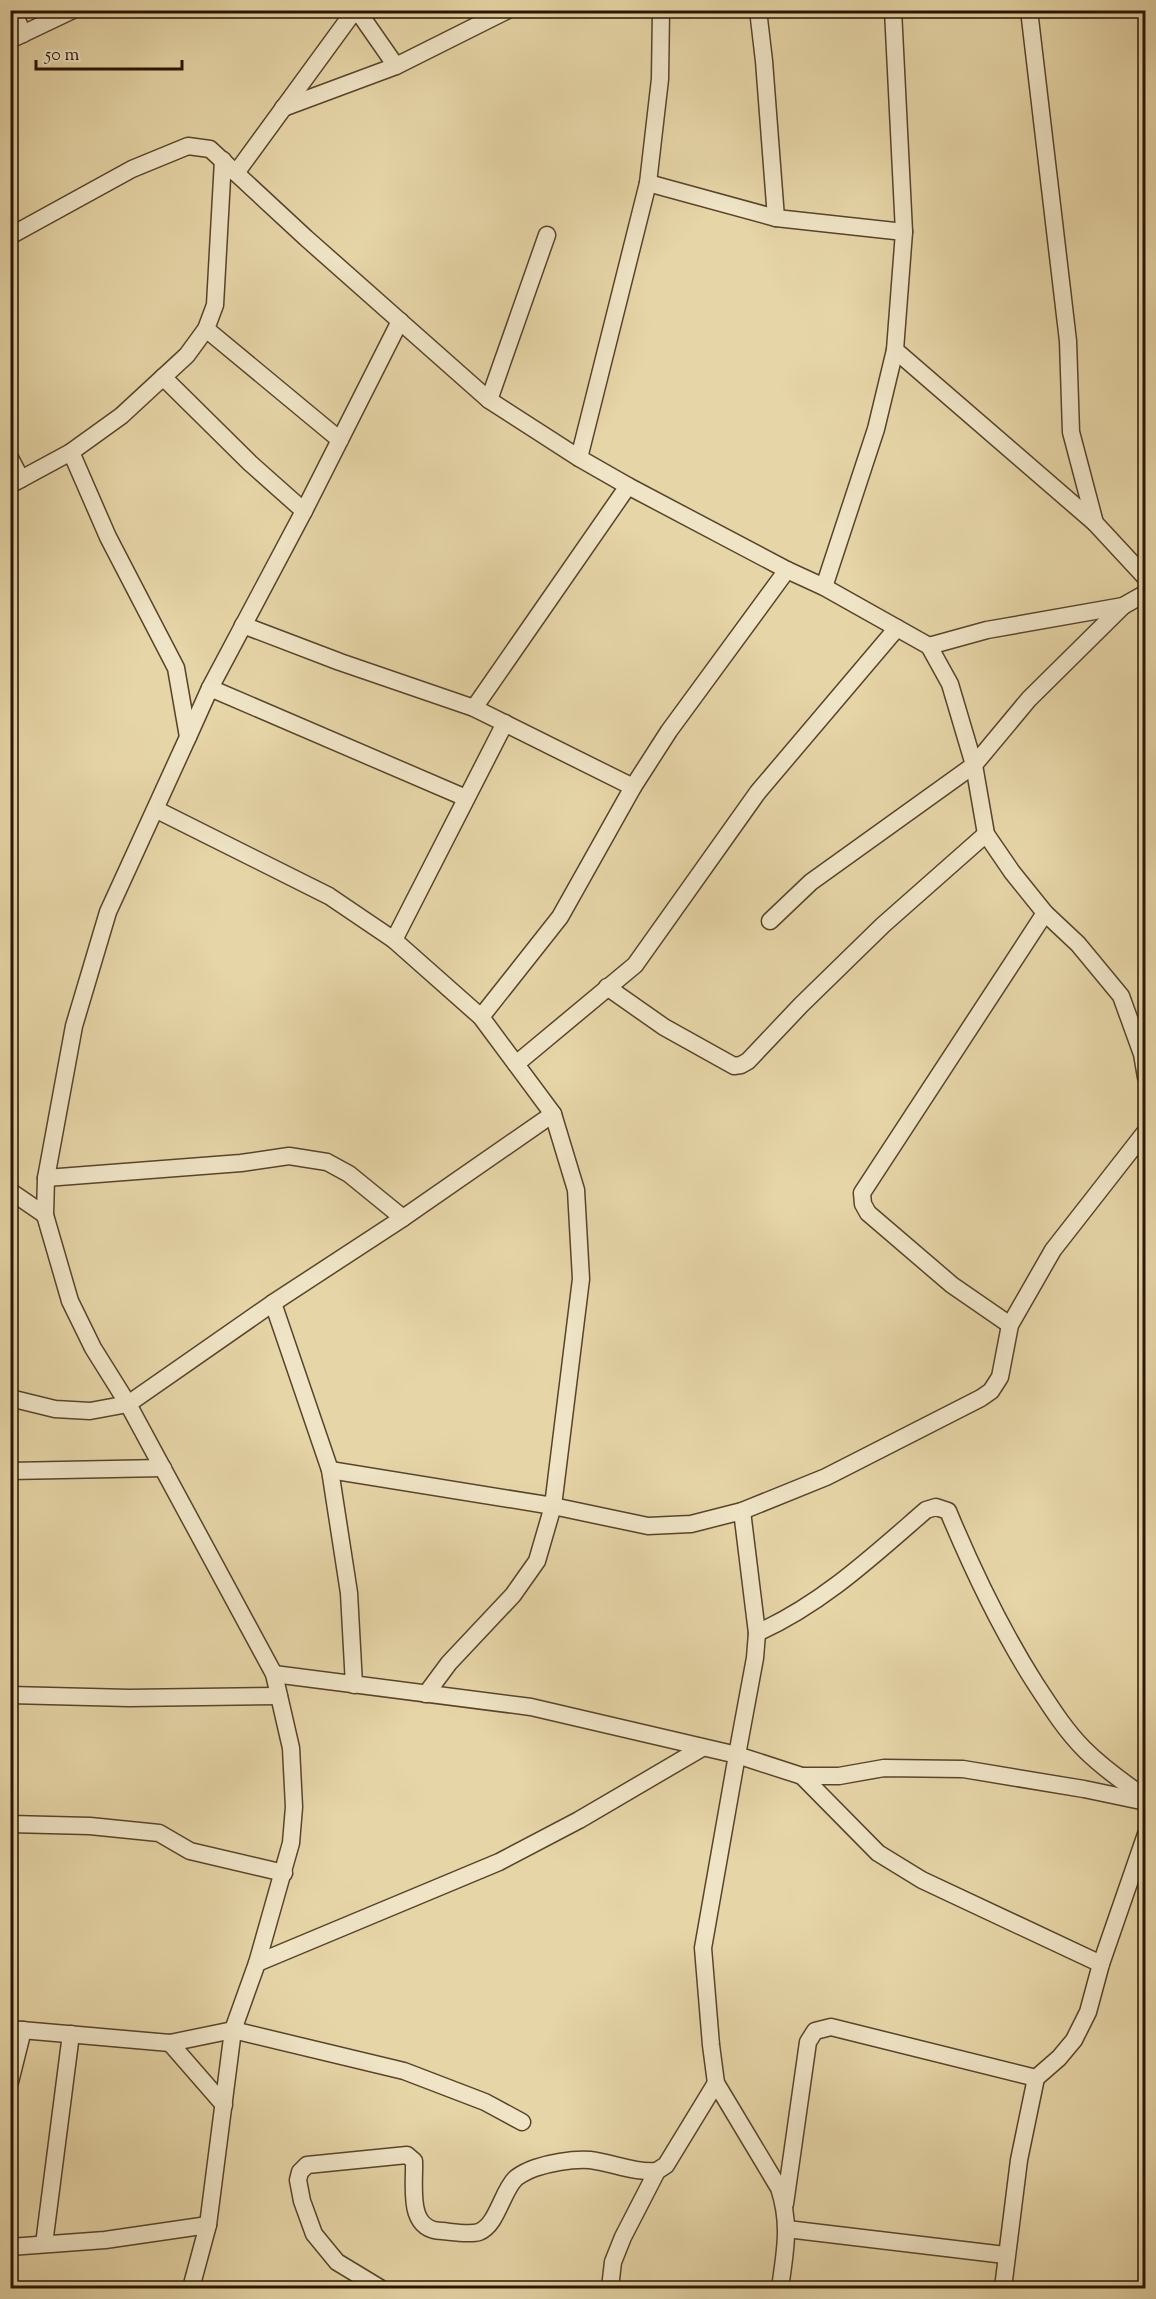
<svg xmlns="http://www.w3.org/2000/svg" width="1156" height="2299" viewBox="0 0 1156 2299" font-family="'Sorts Mill Goudy',serif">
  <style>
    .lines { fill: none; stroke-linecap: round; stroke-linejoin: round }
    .street-casing { stroke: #58442a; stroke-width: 19 }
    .street { stroke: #efe4c6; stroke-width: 16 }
  </style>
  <rect width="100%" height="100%" fill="#e6d5a7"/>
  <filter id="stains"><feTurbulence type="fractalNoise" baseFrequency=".00333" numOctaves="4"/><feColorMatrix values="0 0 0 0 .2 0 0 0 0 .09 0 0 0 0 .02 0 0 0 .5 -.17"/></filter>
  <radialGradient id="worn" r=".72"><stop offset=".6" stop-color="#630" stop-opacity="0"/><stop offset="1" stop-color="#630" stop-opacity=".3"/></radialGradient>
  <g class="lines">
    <g class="street-casing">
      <g id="street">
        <path d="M 13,10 L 23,34"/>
        <path d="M 357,10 L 396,66"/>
        <path d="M 758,10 L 764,61 L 776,218"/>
        <path d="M 1029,10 L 1068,341 L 1071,432 L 1095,523 L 1146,578"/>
        <path d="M 10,40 L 73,10"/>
        <path d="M 283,108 L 396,66 L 508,10"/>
        <path d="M 236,173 L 355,10"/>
        <path d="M 648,183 L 776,218 L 904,232"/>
        <path d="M 10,236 L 132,169 L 188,146 L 210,149 L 306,238 L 489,400 L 579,458 L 628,486 L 787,570 L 824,587 L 929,646 L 950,684 L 974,765 L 986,834 L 1012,872 L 1045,913 L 1078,944 L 1121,996 L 1142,1054 L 1146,1077"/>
        <path d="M 206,329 L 340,440"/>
        <path d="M 895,350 L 1095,523"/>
        <path d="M 163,377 L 250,463 L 304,511"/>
        <path d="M 489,400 L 547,235"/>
        <path d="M 71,452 L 108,537 L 176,668 L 188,737 L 108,912 L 74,1026 L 46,1178 L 45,1215 L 70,1301 L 93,1348 L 128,1404 L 274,1674 L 291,1748 L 294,1807 L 291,1843 L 257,1963 L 233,2030 L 208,2225 L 191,2288"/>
        <path d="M 10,458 L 21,479"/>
        <path d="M 579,458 L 648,183 L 660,79 L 661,10"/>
        <path d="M 10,485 L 71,452 L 121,416 L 187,355 L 206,329 L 215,305 L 223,160"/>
        <path d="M 824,587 L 876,429 L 895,350 L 904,232 L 893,10"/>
        <path d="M 243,625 L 340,662 L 474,708 L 633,787"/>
        <path d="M 929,646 L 987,630 L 1123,606 L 1146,593"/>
        <path d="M 210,688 L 466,798"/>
        <path d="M 474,708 L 628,486"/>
        <path d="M 188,737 L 210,688 L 304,511 L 400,321"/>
        <path d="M 157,810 L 329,896 L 394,940 L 481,1017 L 553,1114 L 576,1190 L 581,1279 L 553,1506 L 537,1561 L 513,1595 L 449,1663 L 426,1694"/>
        <path d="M 770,921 L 811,882 L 974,765 L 1029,699 L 1123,606"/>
        <path d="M 394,940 L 505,723"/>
        <path d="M 607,987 L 664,1027 L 734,1066 L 741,1065 L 748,1061 L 801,1005 L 883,925 L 986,834"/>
        <path d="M 481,1017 L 560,917 L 633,787 L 669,731 L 787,570"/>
        <path d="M 516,1064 L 635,965 L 758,792 L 897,628"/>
        <path d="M 46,1178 L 241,1163 L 289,1156 L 327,1162 L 349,1174 L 403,1218"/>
        <path d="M 10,1191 L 45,1215"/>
        <path d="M 273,1303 L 330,1470 L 349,1593 L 354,1685"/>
        <path d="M 1010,1325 L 952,1285 L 868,1213 L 863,1204 L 862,1193 L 1045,913"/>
        <path d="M 10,1398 L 55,1409 L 90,1411 L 128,1404 L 273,1303 L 403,1218 L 553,1114"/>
        <path d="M 330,1470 L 553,1506 L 648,1526 L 691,1524 L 742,1511 L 826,1477 L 981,1398 L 991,1391 L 1000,1377 L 1010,1325 L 1053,1250 L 1146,1131"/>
        <path d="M 10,1471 L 163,1468"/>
        <path d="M 742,1511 L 757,1633 L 755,1658 L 737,1755 L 802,1776 L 839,1776 L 884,1768 L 963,1769 L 1084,1789 L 1146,1802"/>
        <path d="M 757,1633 C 822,1604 873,1556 926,1510 L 936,1507 L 948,1511 C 973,1571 1000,1628 1035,1683 C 1050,1706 1065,1730 1084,1749 C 1103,1768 1124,1783 1146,1798"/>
        <path d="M 274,1674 L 531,1707 L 737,1755 L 703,1948 L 711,2045 L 716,2083 L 779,2188 C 791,2224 785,2252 780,2288"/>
        <path d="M 10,1695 L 129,1698 L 279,1696"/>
        <path d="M 802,1776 L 878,1853 L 922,1880 L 1101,1964"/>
        <path d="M 10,1824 L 90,1826 L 159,1833 L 190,1851 L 284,1873"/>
        <path d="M 257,1963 L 499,1862 L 579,1820 L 702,1748"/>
        <path d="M 10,2029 L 170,2043 L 233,2030 L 404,2071 L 485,2102 L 522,2122"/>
        <path d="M 170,2043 L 224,2105"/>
        <path d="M 10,2082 L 23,2030"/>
        <path d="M 785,2204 L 808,2042 L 815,2031 L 831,2027 L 1036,2078"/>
        <path d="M 787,2229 L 1005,2255"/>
        <path d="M 44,2244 L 71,2034"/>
        <path d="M 10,2247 L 105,2240 L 208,2225"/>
        <path d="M 380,2288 L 337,2262 L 314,2234 L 302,2201 L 298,2180 L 300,2172 L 307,2165 L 407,2155 L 414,2161 C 415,2187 406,2230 442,2231 C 453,2232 469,2235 479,2232 C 497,2225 502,2192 515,2179 C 519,2175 529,2170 535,2168 C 551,2163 573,2159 590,2160 C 613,2163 634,2173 657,2171"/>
        <path d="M 610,2288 L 613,2262 L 623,2237 L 657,2171 L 666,2165 L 716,2083"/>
        <path d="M 1003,2288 L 1019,2160 L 1036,2078 L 1059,2058 L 1074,2040 L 1088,2012 L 1101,1964 L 1146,1834"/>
      </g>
    </g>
    <use href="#street" class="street"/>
  </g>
  <rect width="1156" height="2299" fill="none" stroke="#e6d5a7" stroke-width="36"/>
  <rect x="12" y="12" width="1132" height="2275" fill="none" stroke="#281400" stroke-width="3"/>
  <rect x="18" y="18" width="1120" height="2263" fill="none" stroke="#281400" stroke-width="1.5"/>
  <path d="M36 60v9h146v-9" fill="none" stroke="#281400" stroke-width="3"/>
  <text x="45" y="60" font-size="18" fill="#281400" stroke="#efe4c6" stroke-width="4.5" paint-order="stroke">50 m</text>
  <rect width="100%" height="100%" filter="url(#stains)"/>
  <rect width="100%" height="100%" fill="url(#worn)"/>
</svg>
